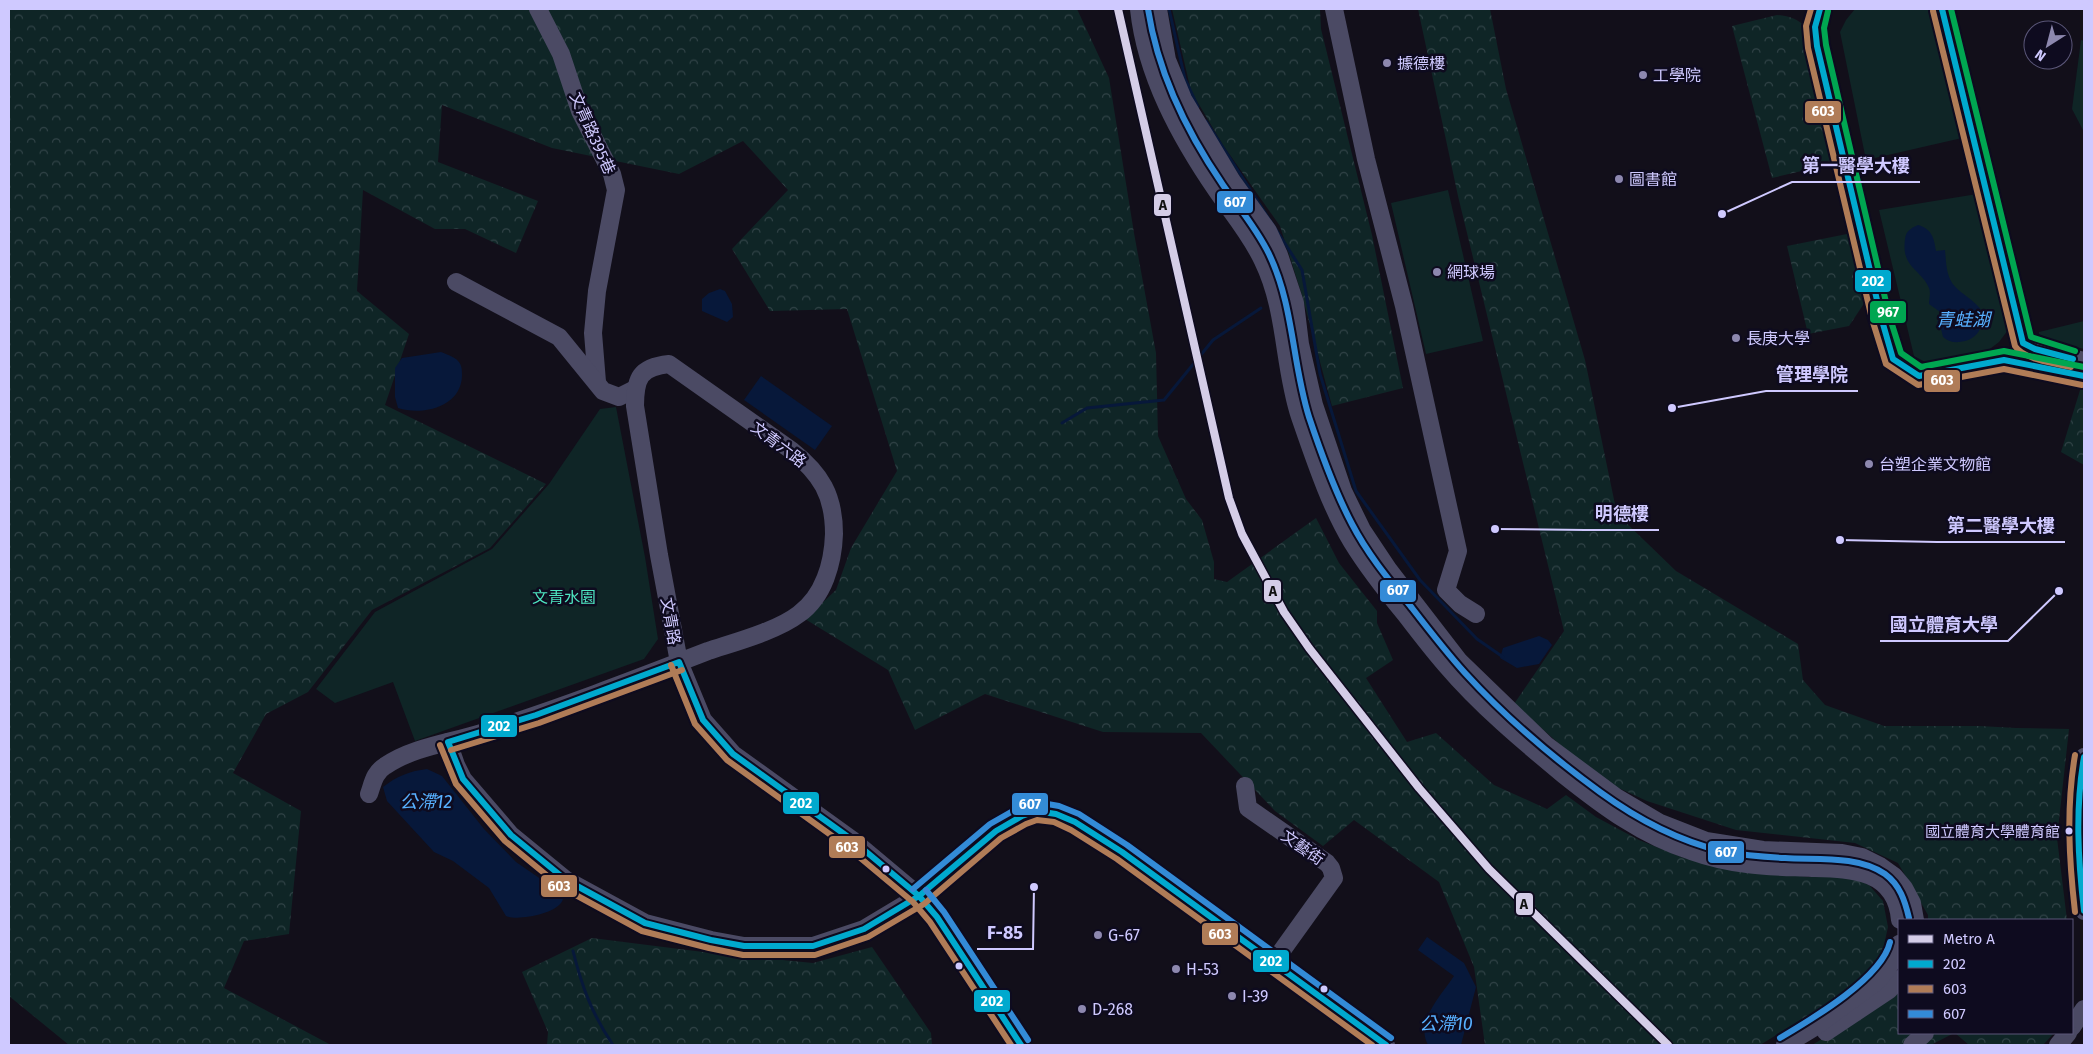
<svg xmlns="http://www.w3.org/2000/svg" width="2093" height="1054" viewBox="0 0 2093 1054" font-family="'Fira Sans','Noto Sans TC',sans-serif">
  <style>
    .green { fill: #0f2526 }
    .forest { fill: url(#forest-crowns) }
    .water { fill: #07183a }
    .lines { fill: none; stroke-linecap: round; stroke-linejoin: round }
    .stream { stroke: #07183a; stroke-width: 3 }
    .minor { stroke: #4b4a64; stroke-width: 18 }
    .bus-1-casing { stroke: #0e0b1f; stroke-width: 10 }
    .bus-2-casing { stroke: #0e0b1f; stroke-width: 10 }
    .bus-3-casing { stroke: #0e0b1f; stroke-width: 10 }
    .bus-4-casing { stroke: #0e0b1f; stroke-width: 10 }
    .bus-1 { stroke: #00a9ce; stroke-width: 6 }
    .bus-2 { stroke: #b07c57; stroke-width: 6 }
    .bus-3 { stroke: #338bd7; stroke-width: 6 }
    .bus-4 { stroke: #00a651; stroke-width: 6 }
    .metro-1-casing { stroke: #0e0b1f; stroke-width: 11 }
    .metro-1 { stroke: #d4cde7; stroke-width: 8 }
    .poi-dot { fill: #8d88af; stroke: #0e0b1f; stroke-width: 2 }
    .bus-dot { fill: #cfc9ff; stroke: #0e0b1f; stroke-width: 2 }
    .labels { text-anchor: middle; stroke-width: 5; stroke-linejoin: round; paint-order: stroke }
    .bus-label { font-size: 15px; fill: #cfc9ff; stroke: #0e0b1f; text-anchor: end }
    .poi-label { font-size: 16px; fill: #cfc9ff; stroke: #0e0b1f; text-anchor: start }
    .street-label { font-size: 16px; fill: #cfc9ff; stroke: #0e0b1f }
    .park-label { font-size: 16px; fill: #4ee5c1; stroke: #0e0b1f }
    .water-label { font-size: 18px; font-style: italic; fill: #57b0ff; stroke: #0e0b1f }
    .leader { fill: none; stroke: #cfc9ff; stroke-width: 2 }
    .callout-dot { fill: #cfc9ff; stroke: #0e0b1f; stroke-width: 2 }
    .callout-label { font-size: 18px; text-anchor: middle; font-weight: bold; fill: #cfc9ff; stroke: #0e0b1f; stroke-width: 5; stroke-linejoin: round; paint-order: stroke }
    .line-badge { stroke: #0e0b1f; stroke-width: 2 }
    .badge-label { font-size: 14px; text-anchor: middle; font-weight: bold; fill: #fff }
    .pale-badge-label { font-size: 14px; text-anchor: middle; font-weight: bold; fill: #111 }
  </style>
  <defs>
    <pattern id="forest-crowns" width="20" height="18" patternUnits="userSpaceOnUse" patternTransform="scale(1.25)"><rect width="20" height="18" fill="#0f2526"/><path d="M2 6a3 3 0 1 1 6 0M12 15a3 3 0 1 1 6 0" fill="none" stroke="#314347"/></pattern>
  </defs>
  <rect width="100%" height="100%" fill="#120f1a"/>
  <g class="green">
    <path d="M 1855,9 L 1930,9 L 1933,12 L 1962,138 L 1866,160 L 1840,32 L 1846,20 Z"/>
    <path d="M 2081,40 L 2084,41 L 2084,132 L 2072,109 Z"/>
    <path d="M 1448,190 L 1483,341 L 1426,354 L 1391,203 Z"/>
    <path d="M 1977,194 L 2008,330 L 1999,342 L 1987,351 L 1927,363 L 1914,356 L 1879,210 Z"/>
    <path d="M 2084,321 L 2084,349 L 2049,340 L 2039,334 L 2039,332 Z"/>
    <path d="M 616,407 L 645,557 L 658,639 L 644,659 L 415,741 L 393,682 L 335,703 L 316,689 L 375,612 L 492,549 L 549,484 L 600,409 Z"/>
  </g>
  <g class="forest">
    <path d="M 9,9 L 1077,9 L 1109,78 L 1134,233 L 1156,353 L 1158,436 L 1186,499 L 1202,520 L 1214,562 L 1214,579 L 1227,582 L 1316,518 L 1339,563 L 1377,611 L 1377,623 L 1393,660 L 1366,678 L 1407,742 L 1436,733 L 1494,785 L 1547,809 L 1566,795 L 1596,817 L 1639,840 L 1684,858 L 1761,872 L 1809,877 L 1848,875 L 1869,885 L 1883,901 L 1888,927 L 1882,954 L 1867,974 L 1836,998 L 1760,1045 L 1485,1045 L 1474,967 L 1439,882 L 1354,820 L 1323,846 L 1275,811 L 1201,733 L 1103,732 L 985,694 L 915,730 L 888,670 L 805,619 L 836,590 L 851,548 L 897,471 L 847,309 L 770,311 L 732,249 L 788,190 L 743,141 L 679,174 L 552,148 L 442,105 L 438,162 L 538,201 L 516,253 L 465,229 L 435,229 L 363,190 L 357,291 L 409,334 L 385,405 L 546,484 L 490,548 L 372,610 L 308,692 L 266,714 L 233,773 L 301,811 L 289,934 L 244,941 L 224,988 L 331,1045 L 69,1045 L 9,996 Z"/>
    <path d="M 1172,9 L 1320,9 L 1321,29 L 1372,235 L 1403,388 L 1332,406 L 1301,292 L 1280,226 L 1223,145 L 1191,91 Z"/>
    <path d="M 1418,9 L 1490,9 L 1506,89 L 1585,360 L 1617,514 L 1676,571 L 1798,644 L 1803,680 L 1825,705 L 1884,726 L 1980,726 L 2016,728 L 2069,729 L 2057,838 L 2067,920 L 1928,920 L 1928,915 L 1898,863 L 1855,843 L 1736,830 L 1647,801 L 1599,779 L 1514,704 L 1564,631 L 1458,196 Z"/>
    <path d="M 1777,15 C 1790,16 1797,19 1806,27 L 1836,163 L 1772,178 L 1732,26 Z"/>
    <path d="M 1852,233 L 1865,302 L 1849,326 L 1808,334 L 1787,246 Z"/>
    <path d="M 2081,387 L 2084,388 L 2084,465 L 2061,452 Z"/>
    <path d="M 592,938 L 719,954 L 813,963 L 872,947 L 931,1033 L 932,1045 L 547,1045 L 548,1032 L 522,972 Z"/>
    <path d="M 1899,993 L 1899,1033 L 1954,1033 L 1931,1045 L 1812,1045 Z"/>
    <path d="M 1955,1033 L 2054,1033 L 2043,1045 L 1969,1045 Z"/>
  </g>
  <g class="water">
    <path d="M 1918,225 C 1932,229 1934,238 1936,251 L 1945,250 C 1946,260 1946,272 1951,281 C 1959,297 1995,306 1980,329 C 1977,335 1972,339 1965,341 C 1957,343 1950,343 1943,337 L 1940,325 L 1937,322 L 1943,314 L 1929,304 C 1929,299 1931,293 1929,288 C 1921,269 1901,268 1905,239 C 1906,231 1911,228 1918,225 Z"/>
    <path d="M 720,289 L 725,291 L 732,304 L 733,317 L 727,322 L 702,311 L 702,299 L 709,293 Z"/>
    <path d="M 441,352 C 446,354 455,357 458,361 C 462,365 462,370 462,376 C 461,407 423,416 398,408 L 395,397 L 395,368 L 402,358 Z"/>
    <path d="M 761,376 L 832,426 L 815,450 L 744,400 Z"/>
    <path d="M 1539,636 L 1548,640 L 1552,645 L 1539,664 L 1517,668 L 1500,658 L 1503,648 Z"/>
    <path d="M 427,769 L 442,776 L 484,829 L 516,862 L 564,895 C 563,898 563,901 561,903 C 553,914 518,921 506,916 L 489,888 L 453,861 L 434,852 L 387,801 L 383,787 C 397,776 410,771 427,769 Z"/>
    <path d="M 1427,937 L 1464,963 L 1476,987 L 1461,1045 L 1428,1045 C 1415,1021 1441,996 1454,976 L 1418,950 Z"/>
  </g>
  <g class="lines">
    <g class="stream">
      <path d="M 1169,9 L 1185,79 L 1198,107"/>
      <path d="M 1206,121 L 1302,270 L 1320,374 L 1356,491 L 1420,580 L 1477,639 L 1503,657"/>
      <path d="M 1062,423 L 1087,408 L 1164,400 L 1213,340 L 1261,308"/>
      <path d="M 573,951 C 582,987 592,1014 613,1045"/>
    </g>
    <g class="minor">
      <path d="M 538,9 L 561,54 L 580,111 L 612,174 L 616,190 L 597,291 L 593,333 L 597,382"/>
      <path d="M 1139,9 C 1146,75 1180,137 1217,191 C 1233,214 1251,235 1263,261 C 1287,310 1283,366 1300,417 C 1314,457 1330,506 1352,542 C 1368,568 1387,592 1406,615 C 1419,632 1432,649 1446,665 C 1481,706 1523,741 1564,775 C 1603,806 1643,836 1691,851 C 1708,857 1729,862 1747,864 C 1768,867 1790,867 1812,868 C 1850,869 1896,869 1900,920"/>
      <path d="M 1158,9 L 1167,60 L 1183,99 L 1232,181 L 1268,231 L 1279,255 L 1295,303 L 1300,344 L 1314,405 L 1343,491 L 1362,530 L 1388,569 L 1459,661 L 1546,745 L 1616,797 L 1660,823 L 1706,841 L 1763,850 L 1842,853 L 1862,857 L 1880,866 L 1894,876 L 1904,888 L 1912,903 L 1915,920"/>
      <path d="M 1334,9 L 1366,159 L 1404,306 L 1458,551 L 1446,590 L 1460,604 L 1476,614"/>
      <path d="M 1820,9 L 1815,27 L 1817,46 L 1881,317 L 1893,359 L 1919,376 L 2004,360 L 2084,376"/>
      <path d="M 1942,9 L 2023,343 L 2035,349 L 2084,361"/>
      <path d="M 456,282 L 559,337 L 603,391 L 619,397 L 635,389"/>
      <path d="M 448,742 L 456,765 L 463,779 L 511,835 L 566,880 L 645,923 L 711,940 L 744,946 L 813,946 L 864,929 L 919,896 L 996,831 L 1022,816 L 1036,811 L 1056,814 L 1075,822 L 1122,852 L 1386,1045"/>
      <path d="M 2084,757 C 2073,809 2078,859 2084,911"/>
      <path d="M 1245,786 L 1248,808 L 1327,863 L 1331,868 L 1334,878 L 1273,963"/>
      <path d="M 369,794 C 373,783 374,773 385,766 C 413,747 449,743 481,733 C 558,709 633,680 708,651 C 735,642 777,631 799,614 C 824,596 833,563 834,534 C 834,495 821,474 791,450 L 669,364 C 640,367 635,378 635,406 L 659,555 L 679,662 L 703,720 L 733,754 L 851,839 L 919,896 L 937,917 L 1021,1045"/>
      <path d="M 2072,1027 L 2084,1009"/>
      <path d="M 1826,1032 L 1889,990 L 1899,979"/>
      <path d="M 1785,1045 L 1813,1028 L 1875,983 L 1886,971 L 1897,953 L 1899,944"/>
      <path d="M 1912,1045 L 1925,1033"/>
      <path d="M 2058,1045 L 2068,1033"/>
    </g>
    <g class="bus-1-casing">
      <g id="bus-1">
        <path d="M 1820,9 L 1815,27 L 1817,46 L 1881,317 L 1893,359 L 1919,376 L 2004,360 L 2084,376"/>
        <path d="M 1942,9 L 2023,343 L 2035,349 L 2073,359"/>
        <path d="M 679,662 L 703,720 L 733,754 L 851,839 L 919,896 L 864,929 L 813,946 L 744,946 L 711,940 L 645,923 L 566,880 L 511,835 L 463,779 L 448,742 L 536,715 Z"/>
        <path d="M 2084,757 C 2075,809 2078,859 2084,911"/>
        <path d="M 919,896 L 937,917 L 1021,1045"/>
        <path d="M 919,896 L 996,831 L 1022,816 L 1036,811 L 1056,814 L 1075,822 L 1122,852 L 1386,1045"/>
      </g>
    </g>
    <g class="bus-2-casing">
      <g id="bus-2">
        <path d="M 1811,9 L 1806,26 L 1808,48 L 1872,319 L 1886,364 L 1918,385 L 2004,369 L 2082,385"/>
        <path d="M 1933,11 L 2015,346 C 2023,359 2056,364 2071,367"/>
        <path d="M 671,665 L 695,724 L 727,760 L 846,846 L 913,902 L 930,922 L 1011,1045"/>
        <path d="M 440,745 L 456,784 L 505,841 L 561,887 L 642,931 L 709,948 L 743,955 L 815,955 L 868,937 L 924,904 L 1001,838 L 1026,824 L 1037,820 L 1054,822 L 1071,830 L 1117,859 L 1372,1045"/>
        <path d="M 451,750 L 539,723 L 682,670"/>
        <path d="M 2075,912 C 2069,859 2066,808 2075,755"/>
      </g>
    </g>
    <g class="bus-3-casing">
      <g id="bus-3">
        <path d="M 1148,9 C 1158,74 1186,131 1223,185 C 1239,208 1257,229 1269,254 C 1294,306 1292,363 1309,417 C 1321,453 1334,490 1352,524 C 1368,555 1390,581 1412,608 C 1429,630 1446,652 1465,673 C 1505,717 1552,757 1600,792 C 1637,819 1676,840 1721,851 C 1742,855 1763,857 1785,858 C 1816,860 1858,855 1885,874 C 1900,885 1905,901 1909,918"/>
        <path d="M 913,889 L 990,824 L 1018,808 L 1036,802 L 1059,806 L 1079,814 L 1127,845 L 1391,1038"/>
        <path d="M 926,890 L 944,912 L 1028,1040"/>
        <path d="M 1780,1038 C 1812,1019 1882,978 1890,942"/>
      </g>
    </g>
    <g class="bus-4-casing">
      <g id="bus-4">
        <path d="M 1951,9 L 2031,337 L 2075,351"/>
        <path d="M 1828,11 L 1824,28 L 1826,45 L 1889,315 L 1901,353 L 1921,367 L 2004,351 L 2084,367"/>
      </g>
    </g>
    <use href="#bus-1" class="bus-1"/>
    <use href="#bus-2" class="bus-2"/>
    <use href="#bus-3" class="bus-3"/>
    <use href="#bus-4" class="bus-4"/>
    <g class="metro-1-casing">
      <path id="metro-1" d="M 1118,9 L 1229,498 L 1242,534 L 1284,612 L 1309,648 L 1419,788 L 1489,869 L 1668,1045"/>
    </g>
    <use href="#metro-1" class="metro-1"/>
  </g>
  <g class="poi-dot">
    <circle cx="1387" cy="63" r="5"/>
    <circle cx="1643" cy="75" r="5"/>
    <circle cx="1619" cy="179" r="5"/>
    <circle cx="1437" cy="272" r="5"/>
    <circle cx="1736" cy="338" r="5"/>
    <circle cx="1869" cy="464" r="5"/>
    <circle cx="1098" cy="935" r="5"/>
    <circle cx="1176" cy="969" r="5"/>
    <circle cx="1232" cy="996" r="5"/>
    <circle cx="1082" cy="1009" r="5"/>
  </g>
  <g class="bus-dot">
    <circle cx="2069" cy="831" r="4.5"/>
    <circle cx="886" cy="869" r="4.5"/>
    <circle cx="959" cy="966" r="4.5"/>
    <circle cx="1324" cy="989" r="4.5"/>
  </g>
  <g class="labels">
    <g class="bus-label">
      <text x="2060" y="837">國立體育大學體育館</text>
    </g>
    <g class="poi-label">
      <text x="1397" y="69">據德樓</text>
      <text x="1653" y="81">工學院</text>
      <text x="1629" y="185">圖書館</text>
      <text x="1447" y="278">網球場</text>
      <text x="1746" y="344">長庚大學</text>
      <text x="1879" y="470">台塑企業文物館</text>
      <text x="1108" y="941">G-67</text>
      <text x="1186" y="975">H-53</text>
      <text x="1242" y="1002">I-39</text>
      <text x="1092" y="1015">D-268</text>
    </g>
    <g class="street-label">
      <text transform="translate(593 133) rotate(66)" y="6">文青路395巷</text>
      <text transform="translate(779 444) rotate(37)" y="6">文青六路</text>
      <text transform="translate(671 621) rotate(80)" y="6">文青路</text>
      <text transform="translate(1303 847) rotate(35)" y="6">文藝街</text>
    </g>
    <g class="park-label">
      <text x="564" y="603">文青水園</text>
    </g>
    <g class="water-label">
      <text x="1963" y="326">青蛙湖</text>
      <text x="426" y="808">公滯12</text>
      <text x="1446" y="1030">公滯10</text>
    </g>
  </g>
  <path class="leader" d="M1722 214L1792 182H1920M1672 408L1766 391H1858M1495 529L1585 530H1659M1840 540L1937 542H2065M2059 591L2008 641H1880M1034 887L1033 949H977"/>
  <g class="callout-dot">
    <circle cx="1722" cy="214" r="5"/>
    <circle cx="1672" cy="408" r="5"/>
    <circle cx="1495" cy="529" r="5"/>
    <circle cx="1840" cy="540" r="5"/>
    <circle cx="2059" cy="591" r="5"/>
    <circle cx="1034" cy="887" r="5"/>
  </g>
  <g class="callout-label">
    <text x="1856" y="172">第一醫學大樓</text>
    <text x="1812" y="381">管理學院</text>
    <text x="1622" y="520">明德樓</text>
    <text x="2001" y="532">第二醫學大樓</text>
    <text x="1944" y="631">國立體育大學</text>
    <text x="1005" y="939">F-85</text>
  </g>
  <g class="line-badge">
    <rect x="1804" y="100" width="38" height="24" rx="5" fill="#b07c57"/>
    <rect x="1216" y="190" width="38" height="24" rx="5" fill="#338bd7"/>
    <rect x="1153" y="193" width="19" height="24" rx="5" fill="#d4cde7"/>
    <rect x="1854" y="269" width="38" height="24" rx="5" fill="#00a9ce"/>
    <rect x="1869" y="300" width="38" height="24" rx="5" fill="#00a651"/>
    <rect x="1923" y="369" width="38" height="24" rx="5" fill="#b07c57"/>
    <rect x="1379" y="579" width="38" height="24" rx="5" fill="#338bd7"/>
    <rect x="1263" y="579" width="19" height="24" rx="5" fill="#d4cde7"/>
    <rect x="480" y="714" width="38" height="24" rx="5" fill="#00a9ce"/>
    <rect x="782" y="791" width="38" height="24" rx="5" fill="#00a9ce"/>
    <rect x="1011" y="792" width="38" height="24" rx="5" fill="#338bd7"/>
    <rect x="828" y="835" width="38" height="24" rx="5" fill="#b07c57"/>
    <rect x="1707" y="840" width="38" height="24" rx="5" fill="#338bd7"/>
    <rect x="540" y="874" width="38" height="24" rx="5" fill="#b07c57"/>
    <rect x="1515" y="892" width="19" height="24" rx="5" fill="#d4cde7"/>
    <rect x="1201" y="922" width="38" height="24" rx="5" fill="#b07c57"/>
    <rect x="1252" y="949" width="38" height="24" rx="5" fill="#00a9ce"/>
    <rect x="973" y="989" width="38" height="24" rx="5" fill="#00a9ce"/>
  </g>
  <g class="badge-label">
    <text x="1823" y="116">603</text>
    <text x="1235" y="207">607</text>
    <text x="1873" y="286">202</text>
    <text x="1888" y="317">967</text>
    <text x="1942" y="385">603</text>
    <text x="1398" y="595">607</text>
    <text x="499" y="731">202</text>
    <text x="801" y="808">202</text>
    <text x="1030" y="809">607</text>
    <text x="847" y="852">603</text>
    <text x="1726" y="857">607</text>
    <text x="559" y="891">603</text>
    <text x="1220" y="939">603</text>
    <text x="1271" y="966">202</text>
    <text x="992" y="1006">202</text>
  </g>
  <g class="pale-badge-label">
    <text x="1163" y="210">A</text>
    <text x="1273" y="596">A</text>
    <text x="1524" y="909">A</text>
  </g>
  <rect width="2093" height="1054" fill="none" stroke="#cfc9ff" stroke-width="20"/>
  <rect x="1898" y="919" width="175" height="115" fill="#0e0b1f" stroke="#5b5779"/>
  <rect x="1908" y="935" width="25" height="8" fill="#d4cde7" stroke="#5b5779"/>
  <text x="1943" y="944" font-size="15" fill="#cfc9ff">Metro A</text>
  <rect x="1908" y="960" width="25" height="8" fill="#00a9ce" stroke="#5b5779"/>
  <text x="1943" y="969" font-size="15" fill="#cfc9ff">202</text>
  <rect x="1908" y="985" width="25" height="8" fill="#b07c57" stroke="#5b5779"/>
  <text x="1943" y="994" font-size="15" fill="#cfc9ff">603</text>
  <rect x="1908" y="1010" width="25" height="8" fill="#338bd7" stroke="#5b5779"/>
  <text x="1943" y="1019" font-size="15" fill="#cfc9ff">607</text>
  <g transform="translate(2048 45) rotate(216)"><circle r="24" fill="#0e0b1f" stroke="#5b5779"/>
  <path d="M0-4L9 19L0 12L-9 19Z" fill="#8d88af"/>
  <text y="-8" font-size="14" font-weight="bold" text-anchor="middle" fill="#cfc9ff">N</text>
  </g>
</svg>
